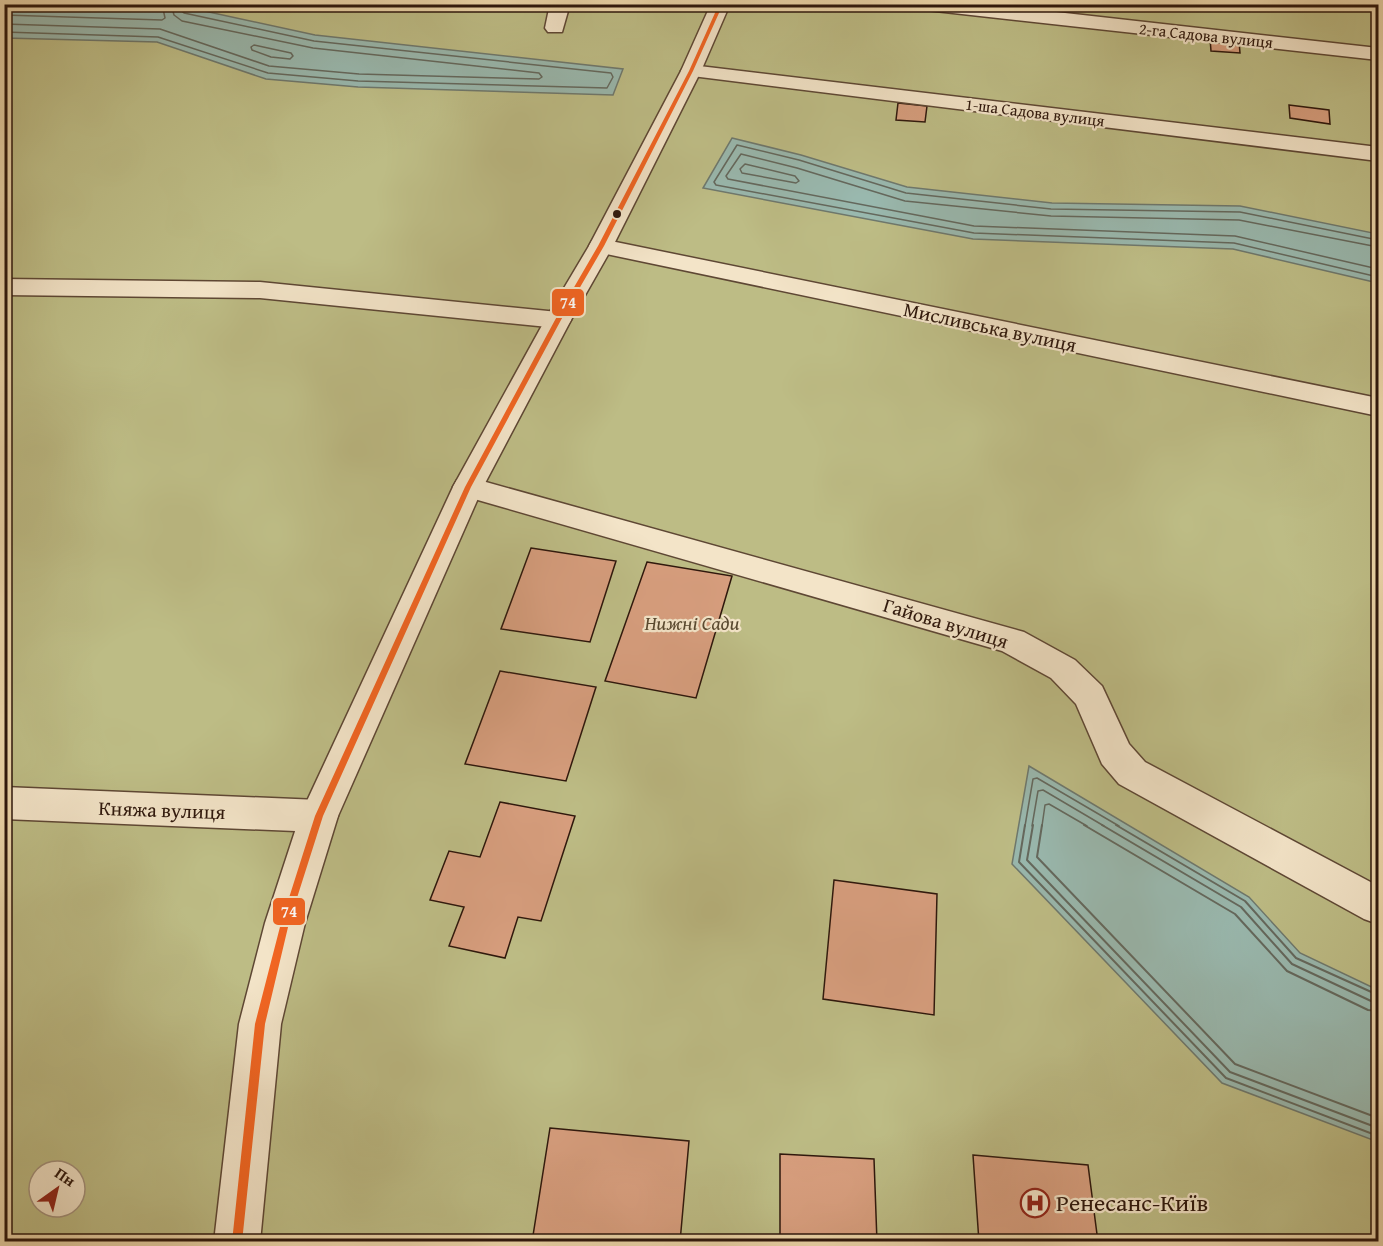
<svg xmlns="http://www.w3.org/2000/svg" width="1383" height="1246" viewBox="0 0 1383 1246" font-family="'Gentium Book Plus',serif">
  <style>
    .green { fill: #bdbc85; stroke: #766a48; stroke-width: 1.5; fill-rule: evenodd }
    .water { fill: #99b8ae; stroke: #6e786d; stroke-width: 1.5 }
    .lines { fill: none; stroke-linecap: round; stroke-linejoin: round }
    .shore-far1 { stroke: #64685d; stroke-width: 1.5 }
    .shore { stroke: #64685d; stroke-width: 2 }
    .building { fill: #d79e7e; stroke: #2e170c; stroke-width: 1.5 }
    .minor-casing { stroke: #5e4734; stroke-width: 3 }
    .tertiary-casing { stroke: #5e4734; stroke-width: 3 }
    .minor { fill: #f3e4c8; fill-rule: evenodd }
    .tertiary { fill: #f3e4c8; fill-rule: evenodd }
    .bus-1-casing { stroke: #f3e4c8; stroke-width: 4 }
    .bus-1 { fill: #f26522; fill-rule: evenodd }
    .bus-dot { fill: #2e170c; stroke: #f3e4c8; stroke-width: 2 }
    .labels { text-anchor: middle; stroke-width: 4.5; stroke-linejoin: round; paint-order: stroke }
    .far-street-label { font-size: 16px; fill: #2e170c; stroke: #f3e4c8 }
    .street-label { font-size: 20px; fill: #2e170c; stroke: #f3e4c8 }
    .park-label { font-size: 20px; font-style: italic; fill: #594930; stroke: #f3e4c8 }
    .near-poi-label { font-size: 24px; fill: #2e170c; stroke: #f3e4c8; text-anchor: start }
    .line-badge { stroke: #f3e4c8; stroke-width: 2 }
    .badge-label { font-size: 16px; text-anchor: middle; font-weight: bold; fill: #fff }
  </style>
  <rect width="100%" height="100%" fill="#ecd6aa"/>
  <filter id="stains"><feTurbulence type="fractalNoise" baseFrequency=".00333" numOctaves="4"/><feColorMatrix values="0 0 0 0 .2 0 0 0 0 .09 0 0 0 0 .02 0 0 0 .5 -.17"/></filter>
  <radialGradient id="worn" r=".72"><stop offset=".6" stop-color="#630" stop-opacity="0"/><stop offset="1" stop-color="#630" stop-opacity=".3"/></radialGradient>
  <path class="green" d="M 5,5 L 1378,5 L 1378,1241 L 5,1242 ZM 39,1171 L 75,1171 L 75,1207 L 39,1207 Z"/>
  <g class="water">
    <path d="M 172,4 L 315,35 L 623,69 L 613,95 L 358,87 L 266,79 L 157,42 L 5,38 L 5,5 Z"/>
    <path d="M 732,138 L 801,155 L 907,187 L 1052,203 L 1240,206 L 1378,234 L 1378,283 L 1233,249 L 973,239 L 703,188 Z"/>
    <path d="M 1029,766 L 1249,897 L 1300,953 L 1378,990 L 1378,1142 L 1222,1083 L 1012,864 Z"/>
  </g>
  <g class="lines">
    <g class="shore-far1">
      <path d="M 4,15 L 162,20 L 165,18 L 162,4"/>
      <path d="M 4,24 L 160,29 L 269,66 L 359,74 L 539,79 L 542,77 L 539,73 L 313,48 L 182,21 L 174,15 L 171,4"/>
      <path d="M 4,32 L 158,37 L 268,73 L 358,81 L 607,88 L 613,77 L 611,73 L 314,41 L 184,13 L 180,10 L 179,4"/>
      <path d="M 254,45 L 291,53 L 293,56 L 290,59 L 271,57 L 252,50 L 251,47 Z"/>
      <path d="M 745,164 L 795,176 L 799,181 L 796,183 L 742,173 L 740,169 Z"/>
      <path d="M 1378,240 L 1240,212 L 1051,209 L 906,193 L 799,160 L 737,145 L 714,182 L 716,185 L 974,233 L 1234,243 L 1378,277"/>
      <path d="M 1378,247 L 1239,220 L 1051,216 L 905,201 L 797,168 L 741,154 L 726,176 L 728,179 L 974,226 L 1235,236 L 1378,269"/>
      <path d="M 1025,826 L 1033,779 L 1037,778 L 1119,826"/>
      <path d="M 1032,826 L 1038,791 L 1043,790 L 1104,826"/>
      <path d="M 1042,826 L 1045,805 L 1049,804 L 1087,826"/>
    </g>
    <g class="shore">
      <path d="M 1025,825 L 1019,862 L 1226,1078 L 1378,1136"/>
      <path d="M 1033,825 L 1027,860 L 1230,1072 L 1378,1128"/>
      <path d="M 1042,825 L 1037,857 L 1235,1064 L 1378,1118"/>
      <path d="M 1084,825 L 1235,914 L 1287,971 L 1368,1010 L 1378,1011"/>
      <path d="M 1102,825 L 1241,907 L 1292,964 L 1371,1001 L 1378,1002"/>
      <path d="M 1116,825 L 1245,901 L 1296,958 L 1378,995"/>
    </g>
  </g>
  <g class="building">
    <path d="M 1210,38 L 1239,41 L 1240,53 L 1211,51 Z"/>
    <path d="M 898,103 L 927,106 L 925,122 L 896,120 Z"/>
    <path d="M 1289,105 L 1329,110 L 1330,124 L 1290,118 Z"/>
    <path d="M 531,548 L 616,561 L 590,642 L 501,629 Z"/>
    <path d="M 647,562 L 732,576 L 696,698 L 605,681 Z"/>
    <path d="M 500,671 L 596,687 L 566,781 L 465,764 Z"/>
    <path d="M 500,802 L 575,816 L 541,921 L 518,917 L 505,958 L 449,946 L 464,907 L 430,900 L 449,851 L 480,857 Z"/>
    <path d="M 834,880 L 937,894 L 934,1015 L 823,999 Z"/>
    <path d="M 550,1128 L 689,1141 L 680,1242 L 532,1242 Z"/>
    <path d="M 780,1154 L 874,1159 L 877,1242 L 780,1242 Z"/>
    <path d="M 973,1155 L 1088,1165 L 1098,1242 L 979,1242 Z"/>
  </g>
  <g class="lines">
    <g class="minor-casing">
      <g id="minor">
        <path d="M 550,4 L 570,4 L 562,32 L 548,32 L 545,28 Z"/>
        <path d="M 917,4 L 984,4 L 1378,48 L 1378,60 L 926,10 L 919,8 Z"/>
        <path d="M 691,65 L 1378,147 L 1378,161 L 684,75 L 681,71 L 684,67 Z"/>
        <path d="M 601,239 L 1378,398 L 1378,416 L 592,251 L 589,246 L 592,241 Z"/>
        <path d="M 4,279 L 260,282 L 558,312 L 567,314 L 571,320 L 567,326 L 558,328 L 260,298 L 4,295 Z"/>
        <path d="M 468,477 L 1024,632 L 1075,660 L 1102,686 L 1129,744 L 1145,762 L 1378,886 L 1378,924 L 1364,919 L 1119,784 L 1102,764 L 1076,704 L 1051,678 L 1002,651 L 457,494 L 453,487 L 457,480 Z"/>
        <path d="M 4,787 L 319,800 L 332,805 L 338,816 L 332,827 L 319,832 L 4,819 Z"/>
      </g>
    </g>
    <g class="tertiary-casing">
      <path id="tertiary" d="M 711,4 L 730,4 L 701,71 L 613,246 L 571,320 L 483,487 L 338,816 L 305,923 L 281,1024 L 260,1242 L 214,1242 L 239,1024 L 265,923 L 300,816 L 453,487 L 545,320 L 589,246 L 681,71 Z"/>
    </g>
    <use href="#minor" class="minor"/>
    <use href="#tertiary" class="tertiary"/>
    <g class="bus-1-casing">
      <path id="bus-1" d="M 719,4 L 723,4 L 693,71 L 604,246 L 561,320 L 471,487 L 323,816 L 289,923 L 265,1024 L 242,1242 L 232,1242 L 255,1024 L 281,923 L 315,816 L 465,487 L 555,320 L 598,246 L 689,71 Z"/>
    </g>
    <use href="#bus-1" class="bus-1"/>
  </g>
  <defs>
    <g id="hospital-ring" transform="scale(1.5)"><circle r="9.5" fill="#f3e4c8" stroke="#8f2418" stroke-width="1.5"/><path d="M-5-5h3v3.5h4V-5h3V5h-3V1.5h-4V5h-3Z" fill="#8f2418"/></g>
  </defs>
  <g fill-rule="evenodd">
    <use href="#hospital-ring" x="1035" y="1203"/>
  </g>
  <circle class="bus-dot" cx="617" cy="214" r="5"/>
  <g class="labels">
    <g class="far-street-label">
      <text transform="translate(1206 35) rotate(6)" y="6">2-га Садова вулиця</text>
      <text transform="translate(1035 112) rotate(7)" y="6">1-ша Садова вулиця</text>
    </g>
    <g class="street-label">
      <text transform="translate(990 327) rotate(12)" y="7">Мисливська вулиця</text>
      <text transform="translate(946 623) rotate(17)" y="7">Гайова вулиця</text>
      <text transform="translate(162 810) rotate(2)" y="7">Княжа вулиця</text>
    </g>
    <g class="park-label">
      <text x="692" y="630">Нижні Сади</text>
    </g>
    <g class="near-poi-label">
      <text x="1056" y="1211">Ренесанс-Київ</text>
    </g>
  </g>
  <g class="line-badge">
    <rect x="551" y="288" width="34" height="29" rx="6" fill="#f26522"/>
    <rect x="272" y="897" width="34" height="29" rx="6" fill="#f26522"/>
  </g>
  <g class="badge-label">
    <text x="568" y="308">74</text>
    <text x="289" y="917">74</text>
  </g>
  <rect width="1383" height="1246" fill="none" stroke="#ecd6aa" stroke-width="24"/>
  <rect x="6" y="6" width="1371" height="1234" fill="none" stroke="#2e170c" stroke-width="3"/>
  <rect x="12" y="12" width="1359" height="1222" fill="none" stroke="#2e170c" stroke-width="1.5"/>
  <g transform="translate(57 1189) rotate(34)"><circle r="28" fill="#f3e4c8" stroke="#a4927d" stroke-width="1.5"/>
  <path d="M0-4.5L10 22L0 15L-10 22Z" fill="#8f2418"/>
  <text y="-9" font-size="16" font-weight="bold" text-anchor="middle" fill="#2e170c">Пн</text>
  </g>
  <rect width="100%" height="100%" filter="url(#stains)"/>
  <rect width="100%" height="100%" fill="url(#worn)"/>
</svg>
